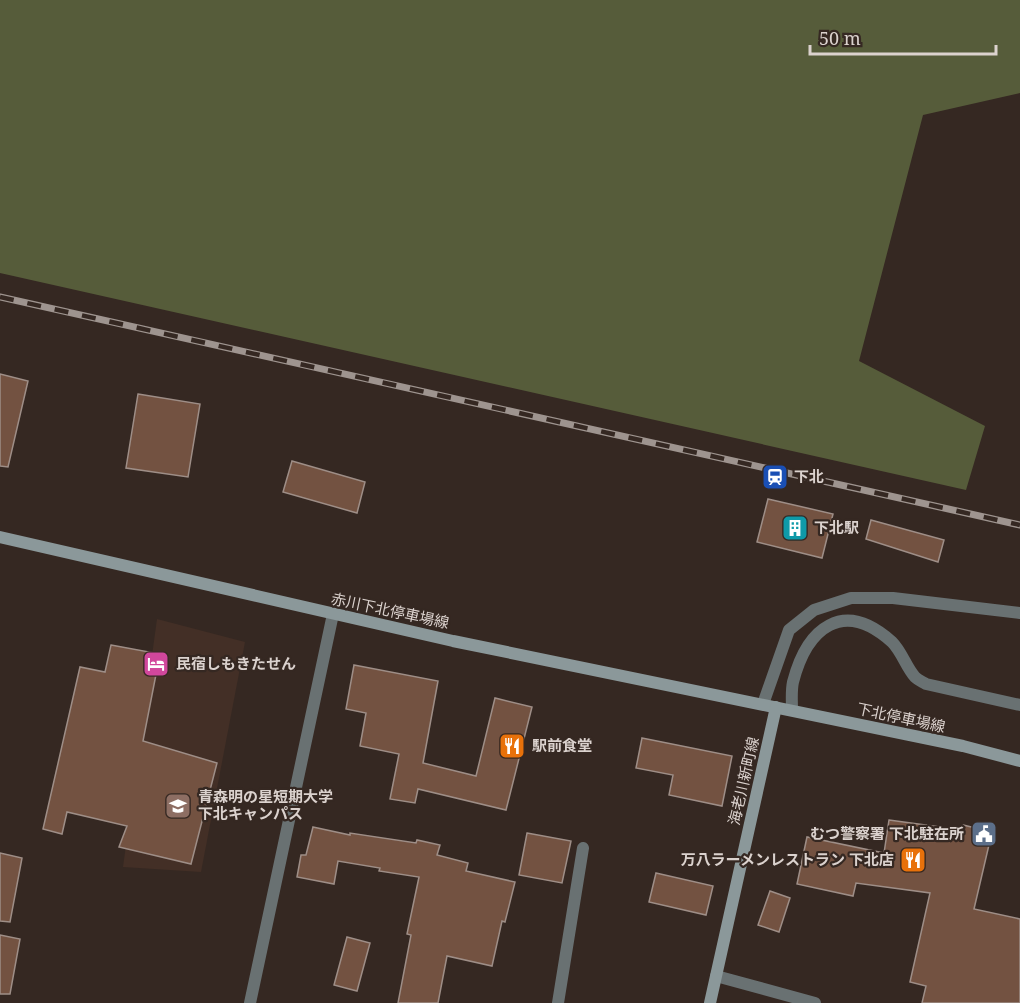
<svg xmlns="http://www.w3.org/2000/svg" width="1020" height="1003" viewBox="0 0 1020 1003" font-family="'Noto Serif','Noto Sans JP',serif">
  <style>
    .built { fill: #432f26 }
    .forest { fill: #565c3a }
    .building { fill: #735241; stroke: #9e8e87; stroke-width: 1.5 }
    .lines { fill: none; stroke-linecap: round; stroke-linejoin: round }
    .street { stroke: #697172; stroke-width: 12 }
    .secondary { stroke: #8b989a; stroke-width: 12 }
    .rail-casing { stroke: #9e948f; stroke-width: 7 }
    .rail { stroke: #352822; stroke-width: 4.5; stroke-dasharray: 14; stroke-linecap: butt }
    .labels { text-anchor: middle; stroke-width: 4.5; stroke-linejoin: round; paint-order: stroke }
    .poi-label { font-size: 15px; font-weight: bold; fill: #dbd2ce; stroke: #352822; text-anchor: start }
    .street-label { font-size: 15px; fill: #dbd2ce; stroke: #352822 }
  </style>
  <rect width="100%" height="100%" fill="#352822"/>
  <path class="built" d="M 157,619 L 245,642 L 201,872 L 123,867 Z"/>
  <path class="forest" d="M 0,0 L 1020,0 L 1020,93 L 923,115 L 859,361 L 985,426 L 966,490 L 0,273 Z"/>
  <g class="building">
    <path d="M 0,374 L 28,381 L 8,467 L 0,466 Z"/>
    <path d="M 138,394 L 200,404 L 188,477 L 126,468 Z"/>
    <path d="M 292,461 L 365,482 L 357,513 L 283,492 Z"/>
    <path d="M 768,499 L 833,514 L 822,558 L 757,542 Z"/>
    <path d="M 871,520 L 944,540 L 938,562 L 866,539 Z"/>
    <path d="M 111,645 L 160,654 L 143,741 L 217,763 L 191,864 L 119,847 L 127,826 L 67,812 L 62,834 L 43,829 L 80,667 L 105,672 Z"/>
    <path d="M 354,665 L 438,681 L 423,763 L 476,776 L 495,698 L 532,707 L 506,810 L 418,789 L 415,803 L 390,799 L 399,754 L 360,746 L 366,713 L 346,709 Z"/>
    <path d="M 642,738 L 732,756 L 722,806 L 669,795 L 673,775 L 636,768 Z"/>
    <path d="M 889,820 L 962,830 L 963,825 L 992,832 L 974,909 L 1020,919 L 1020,1003 L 922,1003 L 926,986 L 910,982 L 930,893 L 856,883 L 853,896 L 797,884 L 807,837 L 884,853 Z"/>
    <path d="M 313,827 L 350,835 L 350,833 L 416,843 L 417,840 L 440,845 L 437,855 L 468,863 L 466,871 L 515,882 L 505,922 L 502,921 L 492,966 L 447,956 L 438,1003 L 398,1003 L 411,935 L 407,934 L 419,877 L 379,871 L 380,868 L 338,861 L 334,884 L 297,877 L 301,855 L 306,855 Z"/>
    <path d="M 527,833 L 571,841 L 562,883 L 519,875 Z"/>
    <path d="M 0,853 L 22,858 L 10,922 L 0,921 Z"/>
    <path d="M 656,873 L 713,886 L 706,915 L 649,902 Z"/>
    <path d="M 770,891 L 790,898 L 779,932 L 758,925 Z"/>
    <path d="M 0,935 L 20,939 L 10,994 L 0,994 Z"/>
    <path d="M 347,937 L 370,943 L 357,991 L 334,985 Z"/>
  </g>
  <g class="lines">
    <g class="street">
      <path d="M 763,704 L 789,630 L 814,610 L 851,598 L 893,598 L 1020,613"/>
      <path d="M 792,710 C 792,701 791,691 793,682 C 807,628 843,598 892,642 C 902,652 906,667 915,677 C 918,680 923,682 926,684 L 1020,705"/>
      <path d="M 716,976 L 815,1003"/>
      <path d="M 250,1003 L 333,614"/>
      <path d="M 558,1003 L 583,848"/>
    </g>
    <g class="secondary">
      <path d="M 0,537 L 453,641 L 963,746 L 1020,761"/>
      <path d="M 710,1003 L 776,707"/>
    </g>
    <g class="rail-casing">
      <path id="rail" d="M 0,297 L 1020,525"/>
    </g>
    <use href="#rail" class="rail"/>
  </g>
  <defs>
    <g id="station-square" transform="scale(1.35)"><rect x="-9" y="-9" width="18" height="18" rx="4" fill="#1a4fb4" stroke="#352822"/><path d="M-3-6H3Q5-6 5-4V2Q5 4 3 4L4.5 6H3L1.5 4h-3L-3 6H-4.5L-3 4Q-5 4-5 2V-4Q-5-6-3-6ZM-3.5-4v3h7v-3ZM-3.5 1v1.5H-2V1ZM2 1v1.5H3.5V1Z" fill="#fff"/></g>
    <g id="building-square" transform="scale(1.35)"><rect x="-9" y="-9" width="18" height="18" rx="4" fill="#0f9aa8" stroke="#352822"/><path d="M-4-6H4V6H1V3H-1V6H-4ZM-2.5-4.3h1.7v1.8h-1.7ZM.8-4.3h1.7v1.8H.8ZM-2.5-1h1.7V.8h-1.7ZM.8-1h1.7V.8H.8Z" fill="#fff"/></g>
    <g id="hotel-square" transform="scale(1.35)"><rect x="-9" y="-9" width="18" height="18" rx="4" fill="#d1479c" stroke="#352822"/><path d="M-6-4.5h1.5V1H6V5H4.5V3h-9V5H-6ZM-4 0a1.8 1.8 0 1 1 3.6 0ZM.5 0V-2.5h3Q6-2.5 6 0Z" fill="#fff"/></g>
    <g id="restaurant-square" transform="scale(1.35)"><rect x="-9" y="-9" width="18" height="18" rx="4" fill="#e8710a" stroke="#352822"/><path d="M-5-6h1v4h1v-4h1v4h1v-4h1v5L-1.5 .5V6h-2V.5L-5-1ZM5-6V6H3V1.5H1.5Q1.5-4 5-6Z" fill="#fff"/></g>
    <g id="university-square" transform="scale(1.35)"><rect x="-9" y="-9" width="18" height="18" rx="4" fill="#8d6e63" stroke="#352822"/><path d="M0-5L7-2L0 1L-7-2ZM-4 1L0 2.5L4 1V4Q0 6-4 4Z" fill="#fff"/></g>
    <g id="civic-square" transform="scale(1.35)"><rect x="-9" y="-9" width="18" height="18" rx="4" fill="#5c6f8a" stroke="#352822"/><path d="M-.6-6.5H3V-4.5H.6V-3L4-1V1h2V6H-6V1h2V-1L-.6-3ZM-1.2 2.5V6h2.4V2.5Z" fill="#fff"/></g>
  </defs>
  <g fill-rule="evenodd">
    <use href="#station-square" x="775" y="477"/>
    <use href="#building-square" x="795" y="528"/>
    <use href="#hotel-square" x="156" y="664"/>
    <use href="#restaurant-square" x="512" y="746"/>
    <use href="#university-square" x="178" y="806"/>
    <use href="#civic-square" x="984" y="834"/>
    <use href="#restaurant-square" x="913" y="860"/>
  </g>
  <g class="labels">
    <g class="poi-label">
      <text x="794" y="482">下北</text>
      <text x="814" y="533">下北駅</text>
      <text x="176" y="669">民宿しもきたせん</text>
      <text x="532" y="751">駅前食堂</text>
      <text x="198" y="802">青森明の星短期大学<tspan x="198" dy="17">下北キャンパス</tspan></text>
      <text x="964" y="839" text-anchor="end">むつ警察署 下北駐在所</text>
      <text x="894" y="865" text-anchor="end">万八ラーメンレストラン 下北店</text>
    </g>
    <g class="street-label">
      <text transform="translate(390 611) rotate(12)" y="5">赤川下北停車場線</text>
      <text transform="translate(901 718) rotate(12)" y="5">下北停車場線</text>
      <text transform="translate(744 781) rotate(-77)" y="5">海老川新町線</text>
    </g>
  </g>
  <path d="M810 45v9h186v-9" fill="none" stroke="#dbd2ce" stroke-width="3"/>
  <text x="819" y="45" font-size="18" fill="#dbd2ce" stroke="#352822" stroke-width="4.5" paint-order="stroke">50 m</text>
</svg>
